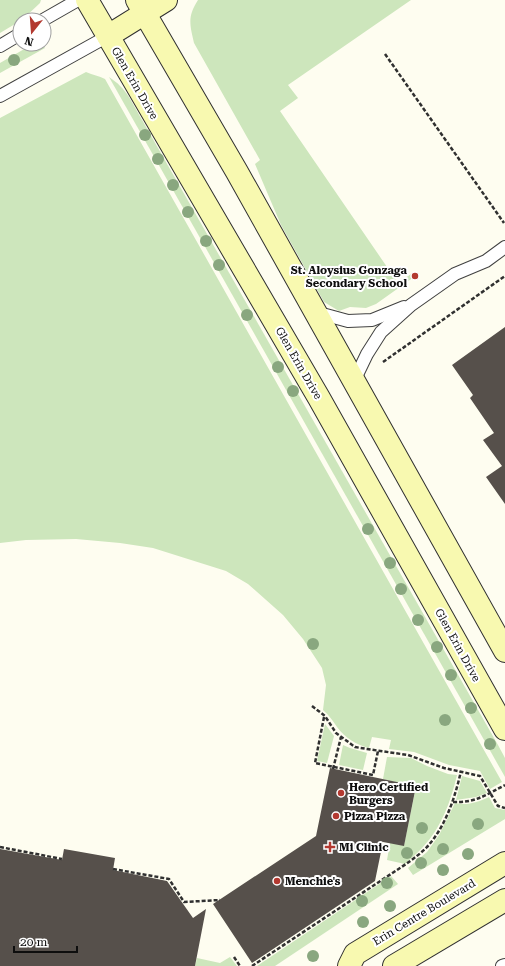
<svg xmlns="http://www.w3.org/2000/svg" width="505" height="966" viewBox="0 0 505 966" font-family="'Roboto Serif',serif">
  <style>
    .green { fill: #cde6bc }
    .building { fill: #56504b }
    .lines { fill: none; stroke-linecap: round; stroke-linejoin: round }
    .lane-casing { stroke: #414141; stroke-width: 14 }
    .secondary-casing { stroke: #303030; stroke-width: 24 }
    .path { stroke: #303030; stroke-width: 2.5; stroke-dasharray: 4 2; stroke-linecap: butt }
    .lane { stroke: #fff; stroke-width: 12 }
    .secondary { stroke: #f8f9b0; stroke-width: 22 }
    .tree { fill: #89a77f }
    .poi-dot { fill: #b33930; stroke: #fff; stroke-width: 1.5 }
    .labels { text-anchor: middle; stroke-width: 4; stroke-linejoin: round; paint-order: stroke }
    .street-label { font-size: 11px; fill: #0e0e0e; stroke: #fff }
    .poi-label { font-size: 11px; font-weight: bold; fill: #0e0e0e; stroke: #fff; text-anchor: start }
  </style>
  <rect width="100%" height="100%" fill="#fefdf0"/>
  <g class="green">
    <path d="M 0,0 L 41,0 L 40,3 L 23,19 L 20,20 L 20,21 L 0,33 Z"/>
    <path d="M 198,0 L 411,0 L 288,85 L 298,98 L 280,111 L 398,283 L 411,274 L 414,277 L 376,304 L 366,308 L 350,307 L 339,311 L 324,302 L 281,225 L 255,164 L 260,160 L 194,43 C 190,25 187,17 198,0 Z"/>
    <path d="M 33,44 L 42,44 L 45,48 L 0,73 L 0,63 Z"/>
    <path d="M 86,72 C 93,75 99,76 105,79 L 502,782 L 490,789 L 480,771 L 449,765 L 414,752 L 389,749 L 391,740 L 372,737 L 369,748 C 357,745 345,738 337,727 C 333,721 329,715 323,710 L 326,685 L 322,668 L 303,639 L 283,615 L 248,584 L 226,571 L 153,548 L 120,543 L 76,539 L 26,540 L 0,543 L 0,118 Z"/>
    <path d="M 109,77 C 118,83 123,88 129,97 L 498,745 L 505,758 L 505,777 Z"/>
    <path d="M 325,724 L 334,736 L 327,763 L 317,761 Z"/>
    <path d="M 343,745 L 350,748 L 367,753 L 363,770 L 339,765 Z"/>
    <path d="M 387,757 L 411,758 L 427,766 L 448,774 L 457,775 C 451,801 441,828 423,847 C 418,853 411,858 405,864 L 387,860 L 390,843 L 404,845 L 416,787 L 383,779 Z"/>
    <path d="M 462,776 L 480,781 L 487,793 L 476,797 L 456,800 Z"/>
    <path d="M 489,797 L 495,808 L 505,810 L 505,819 L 413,875 L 408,868 L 427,852 L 439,835 L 455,803 C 467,806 478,802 489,797 Z"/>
    <path d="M 391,876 L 398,884 L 275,966 L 257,966 Z"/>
    <path d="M 230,957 L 237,966 L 195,966 L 197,958 L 220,963 Z"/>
  </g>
  <g class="building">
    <path d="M 505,327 L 505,504 L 486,477 L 502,466 L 483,440 L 494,433 L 470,398 L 473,395 L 452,365 Z"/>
    <path d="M 330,768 L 416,786 L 404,846 L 383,842 L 375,881 L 252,963 L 213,904 L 316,836 Z"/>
    <path d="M 0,849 L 62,860 L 64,849 L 115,858 L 113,870 L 167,881 L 193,918 L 206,909 L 195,966 L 0,966 Z"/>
  </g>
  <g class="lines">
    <g class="lane-casing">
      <g id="lane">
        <path d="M 43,20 L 78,0"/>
        <path d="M 0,46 L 20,34"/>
        <path d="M 0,96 L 108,36"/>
        <path d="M 315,312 L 348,321 L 372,320 L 404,307"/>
        <path d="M 354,381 L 367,354 L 381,332 L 411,305 L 455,274 L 486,261 L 505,247"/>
        <path d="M 502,966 L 505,965"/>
      </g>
    </g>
    <g class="secondary-casing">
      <g id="secondary">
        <path d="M 87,0 L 319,398 L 505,729"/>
        <path d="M 137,0 L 237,172 L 505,651"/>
        <path d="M 108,36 L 166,0"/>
        <path d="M 349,966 L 355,954 L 505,863"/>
        <path d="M 394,966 L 505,900"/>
      </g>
    </g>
    <g class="path">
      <path d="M 385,54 L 504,223"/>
      <path d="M 383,362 L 505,276"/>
      <path d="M 312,706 L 325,716 L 336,733 L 355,747 L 367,749 L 408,755 L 444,768 L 480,776 L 498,806 L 505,808"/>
      <path d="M 324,717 L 315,763 L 373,775 L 378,751"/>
      <path d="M 333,769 L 341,737"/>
      <path d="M 453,802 C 475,803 486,795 505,785"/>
      <path d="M 0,847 L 62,859"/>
      <path d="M 113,869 L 169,879 L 184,902 L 220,900"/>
      <path d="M 234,957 L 240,966"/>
      <path d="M 252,966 L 406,864 C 413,859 420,854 426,848 C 445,828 455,798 461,771"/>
    </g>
    <use href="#lane" class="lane"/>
    <use href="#secondary" class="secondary"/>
  </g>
  <g class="tree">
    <circle cx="14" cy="60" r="6"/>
    <circle cx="145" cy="135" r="6"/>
    <circle cx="158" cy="159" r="6"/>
    <circle cx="173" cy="185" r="6"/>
    <circle cx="188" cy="212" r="6"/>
    <circle cx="206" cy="241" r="6"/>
    <circle cx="219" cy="265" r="6"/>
    <circle cx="247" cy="315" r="6"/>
    <circle cx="278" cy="367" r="6"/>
    <circle cx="293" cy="391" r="6"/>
    <circle cx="368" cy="529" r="6"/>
    <circle cx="390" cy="563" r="6"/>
    <circle cx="401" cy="589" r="6"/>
    <circle cx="418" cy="620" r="6"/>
    <circle cx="313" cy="644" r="6"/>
    <circle cx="437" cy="647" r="6"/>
    <circle cx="451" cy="675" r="6"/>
    <circle cx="471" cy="708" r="6"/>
    <circle cx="445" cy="720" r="6"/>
    <circle cx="490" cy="744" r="6"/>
    <circle cx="478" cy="824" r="6"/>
    <circle cx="422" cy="828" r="6"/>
    <circle cx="443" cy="849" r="6"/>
    <circle cx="407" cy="853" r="6"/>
    <circle cx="468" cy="854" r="6"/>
    <circle cx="421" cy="863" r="6"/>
    <circle cx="443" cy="870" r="6"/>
    <circle cx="387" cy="883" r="6"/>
    <circle cx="362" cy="901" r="6"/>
    <circle cx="390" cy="906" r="6"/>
    <circle cx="363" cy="922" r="6"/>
    <circle cx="313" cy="956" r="6"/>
  </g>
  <g class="poi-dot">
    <circle cx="415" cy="276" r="4"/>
    <circle cx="341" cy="793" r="4"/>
    <circle cx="336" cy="816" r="4"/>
    <path d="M328 841h4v4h4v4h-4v4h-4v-4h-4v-4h4z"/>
    <circle cx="277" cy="881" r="4"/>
  </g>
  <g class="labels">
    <g class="street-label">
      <text transform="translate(135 83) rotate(60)" y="4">Glen Erin Drive</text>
      <text transform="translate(299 363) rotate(60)" y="4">Glen Erin Drive</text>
      <text transform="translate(458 645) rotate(61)" y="4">Glen Erin Drive</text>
      <text transform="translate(424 912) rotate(-31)" y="4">Erin Centre Boulevard</text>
    </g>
    <g class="poi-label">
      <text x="407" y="274" text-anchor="end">St. Aloysius Gonzaga<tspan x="407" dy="13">Secondary School</tspan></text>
      <text x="349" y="791">Hero Certified<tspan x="349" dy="13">Burgers</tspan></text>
      <text x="344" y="820">Pizza Pizza</text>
      <text x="339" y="851">Mi Clinic</text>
      <text x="285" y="885">Menchie's</text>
    </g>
  </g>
  <g transform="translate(32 32) rotate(197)"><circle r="19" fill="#ffffff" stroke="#9f9f9f"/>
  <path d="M0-3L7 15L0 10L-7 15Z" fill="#b33930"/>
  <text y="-6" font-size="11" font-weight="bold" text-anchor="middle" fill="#0e0e0e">N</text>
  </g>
  <path d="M14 946v6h63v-6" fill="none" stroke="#0e0e0e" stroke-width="2"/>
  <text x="20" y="946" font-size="12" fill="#0e0e0e" stroke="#ffffff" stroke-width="3" paint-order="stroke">20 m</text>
</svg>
